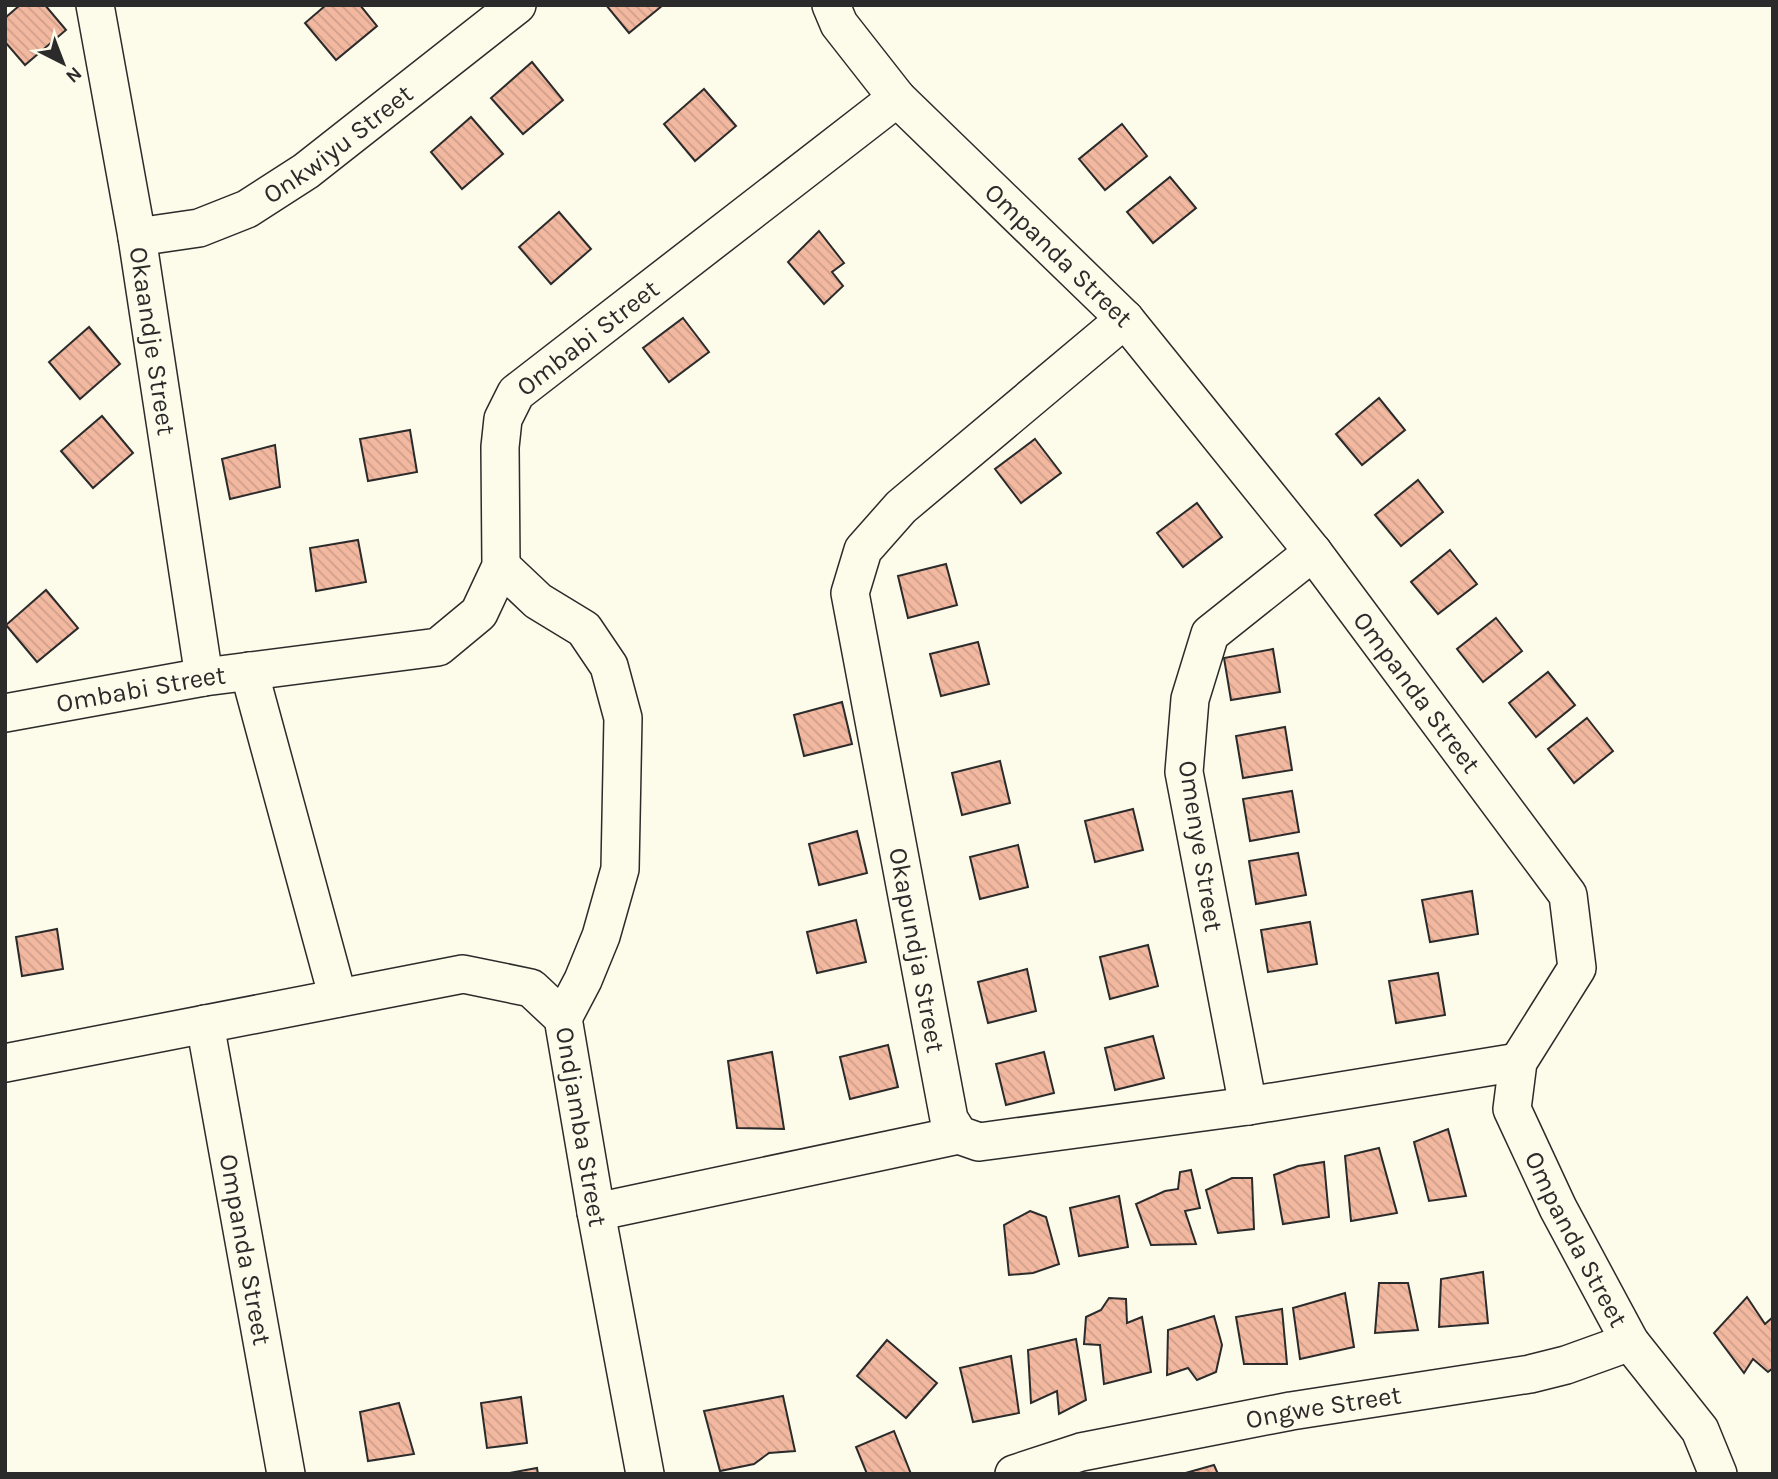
<svg xmlns="http://www.w3.org/2000/svg" width="1778" height="1479" viewBox="0 0 1778 1479" font-family="Karla,sans-serif">
  <style>
    .building { fill: url(#building-back-hatch); stroke: #2b2b2b; stroke-width: 2 }
    .lines { fill: none; stroke-linecap: round; stroke-linejoin: round }
    .minor-casing { stroke: #2b2b2b; stroke-width: 40 }
    .minor { stroke: #fdfbea; stroke-width: 37 }
    .labels { text-anchor: middle; stroke-width: 5; stroke-linejoin: round; paint-order: stroke }
    .street-label { font-size: 26px; fill: #2b2b2b; stroke: #fdfbea }
  </style>
  <defs>
    <pattern id="building-back-hatch" width="6" height="6" patternUnits="userSpaceOnUse" patternTransform="scale(1.75)"><rect width="6" height="6" fill="#f2b8a0"/><path d="M-1 5l2 2M0 0l6 6M5-1l2 2" fill="none" stroke="#d09e8a"/></pattern>
  </defs>
  <rect width="100%" height="100%" fill="#fdfbea"/>
  <g class="building">
    <path d="M 20,5 L 45,5 L 66,30 L 25,65 L 5,42 L 5,18 Z"/>
    <path d="M 326,5 L 360,5 L 377,26 L 336,60 L 305,23 Z"/>
    <path d="M 606,5 L 663,5 L 629,33 Z"/>
    <path d="M 532,62 L 563,100 L 523,134 L 491,98 Z"/>
    <path d="M 704,89 L 736,126 L 695,161 L 664,124 Z"/>
    <path d="M 471,117 L 503,154 L 462,189 L 431,152 Z"/>
    <path d="M 1122,124 L 1147,156 L 1105,190 L 1079,159 Z"/>
    <path d="M 1170,177 L 1196,208 L 1153,243 L 1127,212 Z"/>
    <path d="M 559,212 L 591,249 L 551,284 L 519,247 Z"/>
    <path d="M 819,231 L 844,263 L 832,272 L 843,286 L 824,304 L 788,262 Z"/>
    <path d="M 683,318 L 709,352 L 669,382 L 643,348 Z"/>
    <path d="M 89,327 L 120,364 L 80,399 L 49,362 Z"/>
    <path d="M 1379,398 L 1405,430 L 1362,465 L 1336,434 Z"/>
    <path d="M 102,416 L 133,453 L 93,488 L 61,451 Z"/>
    <path d="M 410,430 L 417,472 L 368,481 L 360,439 Z"/>
    <path d="M 1035,439 L 1061,473 L 1021,503 L 995,469 Z"/>
    <path d="M 275,445 L 280,487 L 230,499 L 222,459 Z"/>
    <path d="M 1418,480 L 1443,512 L 1401,546 L 1375,515 Z"/>
    <path d="M 1197,503 L 1222,537 L 1183,567 L 1157,533 Z"/>
    <path d="M 358,540 L 366,582 L 316,591 L 310,548 Z"/>
    <path d="M 1450,550 L 1477,584 L 1438,614 L 1411,582 Z"/>
    <path d="M 946,564 L 957,605 L 908,618 L 898,576 Z"/>
    <path d="M 46,590 L 78,628 L 37,662 L 6,625 Z"/>
    <path d="M 1496,618 L 1522,651 L 1483,682 L 1457,649 Z"/>
    <path d="M 978,642 L 989,684 L 941,696 L 930,654 Z"/>
    <path d="M 1273,649 L 1280,692 L 1231,700 L 1224,658 Z"/>
    <path d="M 1548,672 L 1575,705 L 1536,737 L 1509,703 Z"/>
    <path d="M 842,702 L 852,744 L 804,756 L 794,715 Z"/>
    <path d="M 1587,718 L 1613,751 L 1574,783 L 1548,749 Z"/>
    <path d="M 1285,727 L 1292,770 L 1243,778 L 1236,736 Z"/>
    <path d="M 1000,761 L 1010,803 L 962,815 L 952,773 Z"/>
    <path d="M 1292,791 L 1299,832 L 1250,841 L 1243,799 Z"/>
    <path d="M 1133,809 L 1143,850 L 1095,862 L 1085,821 Z"/>
    <path d="M 857,831 L 867,873 L 819,885 L 809,844 Z"/>
    <path d="M 1018,845 L 1028,887 L 980,899 L 970,857 Z"/>
    <path d="M 1298,853 L 1306,895 L 1256,904 L 1249,861 Z"/>
    <path d="M 1472,891 L 1478,934 L 1430,942 L 1422,900 Z"/>
    <path d="M 856,920 L 866,962 L 817,973 L 807,932 Z"/>
    <path d="M 1310,922 L 1317,964 L 1268,972 L 1261,930 Z"/>
    <path d="M 57,929 L 63,969 L 22,976 L 16,937 Z"/>
    <path d="M 1148,945 L 1158,986 L 1110,999 L 1100,957 Z"/>
    <path d="M 1027,969 L 1036,1011 L 988,1023 L 978,982 Z"/>
    <path d="M 1438,973 L 1445,1015 L 1396,1023 L 1389,981 Z"/>
    <path d="M 1153,1036 L 1164,1078 L 1115,1090 L 1105,1048 Z"/>
    <path d="M 888,1045 L 898,1087 L 850,1099 L 840,1057 Z"/>
    <path d="M 772,1052 L 784,1129 L 737,1128 L 728,1061 Z"/>
    <path d="M 1044,1052 L 1054,1093 L 1006,1105 L 996,1064 Z"/>
    <path d="M 1448,1129 L 1466,1196 L 1429,1201 L 1414,1142 Z"/>
    <path d="M 1379,1148 L 1397,1213 L 1351,1221 L 1345,1156 Z"/>
    <path d="M 1324,1162 L 1329,1217 L 1283,1224 L 1274,1175 L 1298,1166 Z"/>
    <path d="M 1191,1170 L 1200,1208 L 1185,1211 L 1196,1244 L 1151,1245 L 1136,1204 L 1165,1191 L 1178,1189 L 1180,1172 Z"/>
    <path d="M 1232,1178 L 1252,1178 L 1254,1229 L 1218,1233 L 1206,1190 Z"/>
    <path d="M 1119,1196 L 1128,1247 L 1079,1256 L 1070,1208 Z"/>
    <path d="M 1030,1211 L 1046,1217 L 1059,1264 L 1033,1273 L 1009,1275 L 1004,1225 Z"/>
    <path d="M 1483,1272 L 1488,1323 L 1439,1327 L 1441,1279 Z"/>
    <path d="M 1379,1283 L 1408,1283 L 1418,1330 L 1375,1333 Z"/>
    <path d="M 1345,1293 L 1354,1347 L 1300,1359 L 1293,1308 Z"/>
    <path d="M 1747,1297 L 1765,1324 L 1773,1317 L 1773,1368 L 1768,1372 L 1753,1359 L 1744,1373 L 1714,1333 Z"/>
    <path d="M 1109,1298 L 1126,1299 L 1127,1323 L 1142,1317 L 1151,1372 L 1104,1384 L 1100,1345 L 1084,1344 L 1086,1317 L 1101,1310 Z"/>
    <path d="M 1282,1309 L 1287,1364 L 1244,1364 L 1236,1317 Z"/>
    <path d="M 1214,1316 L 1222,1345 L 1216,1372 L 1197,1380 L 1188,1368 L 1167,1375 L 1168,1330 Z"/>
    <path d="M 1076,1339 L 1086,1400 L 1059,1414 L 1057,1391 L 1031,1403 L 1028,1350 Z"/>
    <path d="M 887,1340 L 937,1383 L 906,1418 L 857,1376 Z"/>
    <path d="M 1011,1356 L 1019,1413 L 973,1422 L 960,1368 Z"/>
    <path d="M 783,1396 L 795,1451 L 769,1453 L 754,1464 L 720,1471 L 704,1411 Z"/>
    <path d="M 521,1397 L 527,1443 L 487,1448 L 481,1403 Z"/>
    <path d="M 399,1403 L 414,1454 L 368,1461 L 360,1412 Z"/>
    <path d="M 894,1431 L 911,1474 L 867,1474 L 856,1447 Z"/>
    <path d="M 1214,1465 L 1218,1474 L 1182,1474 Z"/>
    <path d="M 537,1468 L 538,1474 L 504,1474 Z"/>
  </g>
  <g class="lines">
    <g class="minor-casing">
      <g id="minor">
        <path id="s1" d="M 95,5 L 137,237 L 204,677"/>
        <path id="s2" d="M 831,5 L 839,24 L 897,98 L 1125,319 L 1313,552 L 1568,895 L 1577,968 L 1518,1062 L 1512,1109 L 1558,1208 L 1630,1342 L 1700,1430 L 1718,1474"/>
        <path id="s3" d="M 137,237 L 199,228 L 247,209 L 306,171 L 517,5"/>
        <path id="s4" d="M 1125,319 L 901,507 L 863,550 L 850,593 L 949,1119 L 959,1135 L 979,1142 L 1248,1106 L 1518,1062"/>
        <path d="M 501,566 L 538,601 L 584,629 L 609,666 L 623,718 L 620,869 L 601,936 L 583,980 L 563,1018"/>
        <path d="M 249,671 L 338,998"/>
        <path id="s5" d="M 5,713 L 204,677 L 438,647 L 479,613 L 501,566 L 500,447 L 503,419 L 516,393 L 897,98"/>
        <path id="s6" d="M 205,1024 L 286,1474"/>
        <path id="s7" d="M 5,1063 L 463,974 L 531,988 L 563,1018 L 596,1212 L 645,1474"/>
        <path d="M 1248,1106 L 1184,772 L 1190,699 L 1210,634 L 1313,552"/>
        <path d="M 596,1212 L 959,1135"/>
        <path id="s8" d="M 1014,1474 L 1081,1452 L 1291,1411 L 1530,1374 L 1566,1365 L 1630,1342"/>
      </g>
    </g>
    <use href="#minor" class="minor"/>
  </g>
  <g class="labels">
    <g class="street-label">
      <text dy="9" stroke="none"><textPath href="#s3" startOffset="226">Onkwiyu Street</textPath></text>
      <text dy="9" stroke="none"><textPath href="#s2" startOffset="340">Ompanda Street</textPath></text>
      <text dy="9" stroke="none"><textPath href="#s5" startOffset="810">Ombabi Street</textPath></text>
      <text dy="9" stroke="none"><textPath href="#s1" startOffset="341">Okaandje Street</textPath></text>
      <text dy="9" stroke="none"><textPath href="#s5" startOffset="138">Ombabi Street</textPath></text>
      <text dy="9" stroke="none"><textPath href="#s2" startOffset="906">Ompanda Street</textPath></text>
      <text transform="translate(1201 846) rotate(81)" y="9">Omenye Street</text>
      <text dy="9" stroke="none"><textPath href="#s4" startOffset="758">Okapundja Street</textPath></text>
      <text dy="9" stroke="none"><textPath href="#s7" startOffset="690">Ondjamba Street</textPath></text>
      <text dy="9" stroke="none"><textPath href="#s2" startOffset="1536">Ompanda Street</textPath></text>
      <text dy="9" stroke="none"><textPath href="#s6" startOffset="229">Ompanda Street</textPath></text>
      <text dy="9" stroke="none"><textPath href="#s8" startOffset="317">Ongwe Street</textPath></text>
    </g>
  </g>
  <rect width="1778" height="1479" fill="none" stroke="#2b2b2b" stroke-width="14"/>
  <g transform="translate(63 63) rotate(138)" stroke="#fdfbea" stroke-width="5" paint-order="stroke">
  <path d="M0-5L12 26L0 18L-12 26Z" fill="#2b2b2b"/>
  <text y="-10" font-size="19" font-weight="bold" text-anchor="middle" fill="#2b2b2b">N</text>
  </g>
</svg>
